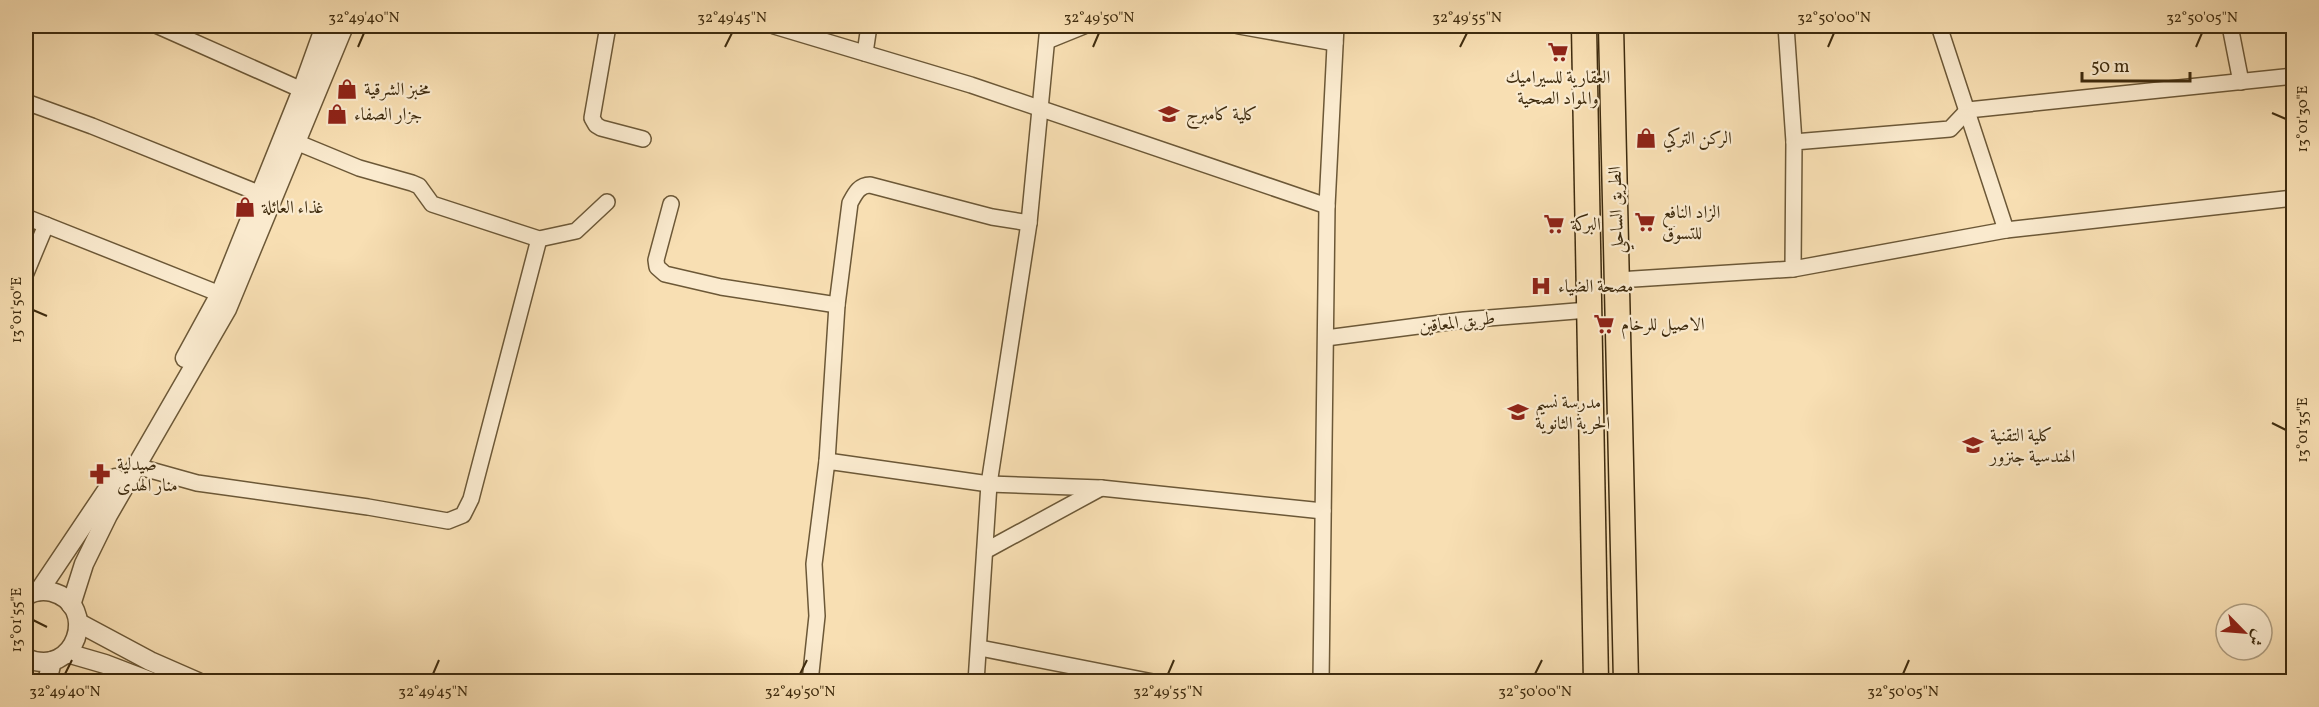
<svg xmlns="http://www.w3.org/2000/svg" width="2319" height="707" viewBox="0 0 2319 707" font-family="Vollkorn,Amiri,serif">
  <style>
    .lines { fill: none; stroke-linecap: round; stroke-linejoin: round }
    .minor-casing { stroke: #6c5837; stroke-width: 18 }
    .tertiary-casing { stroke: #6c5837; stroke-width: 21 }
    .trunk-casing { stroke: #3e2b0e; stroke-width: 27 }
    .minor { stroke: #faeace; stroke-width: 15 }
    .tertiary { stroke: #faeace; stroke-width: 18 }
    .trunk { stroke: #f8dfb3; stroke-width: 24 }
    .ticks { fill: none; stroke: #3e2b0e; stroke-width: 2 }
    .labels { text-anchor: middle; stroke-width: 4.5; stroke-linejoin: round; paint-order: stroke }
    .poi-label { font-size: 18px; fill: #3e2b0e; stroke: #faeace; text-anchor: start }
    .street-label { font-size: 18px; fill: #3e2b0e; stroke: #faeace }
    .neatline { fill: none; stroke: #3e2b0e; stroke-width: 2 }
    .ticks-label { font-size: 15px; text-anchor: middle; fill: #3e2b0e }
  </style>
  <rect width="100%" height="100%" fill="#f8dfb3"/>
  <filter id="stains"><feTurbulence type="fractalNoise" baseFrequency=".00333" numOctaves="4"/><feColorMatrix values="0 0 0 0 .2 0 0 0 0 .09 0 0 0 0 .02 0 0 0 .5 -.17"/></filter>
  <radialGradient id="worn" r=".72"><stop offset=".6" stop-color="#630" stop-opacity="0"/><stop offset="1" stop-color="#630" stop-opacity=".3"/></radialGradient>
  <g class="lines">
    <g class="minor-casing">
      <g id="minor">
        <path d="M 158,26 L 302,90"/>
        <path d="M 608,26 L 592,118 L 596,125 L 601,128 L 643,139"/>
        <path d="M 774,26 L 971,85 L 1327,206"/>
        <path d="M 1239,26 L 1335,43"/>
        <path d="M 1786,26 L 1794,142"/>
        <path d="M 1939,26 L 2006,230"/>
        <path d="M 2230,26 L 2241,82"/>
        <path d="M 1047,41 L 1084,26"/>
        <path d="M 865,53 L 869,26"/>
        <path d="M 26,102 L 92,126 L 261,194"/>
        <path d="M 296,142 L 359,168 L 412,183 L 419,186 L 432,204 L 539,239 L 576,231 L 607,202"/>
        <path d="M 671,204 L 656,260 L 657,267 L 665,274 L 721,287 L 837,305"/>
        <path d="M 26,217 L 220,294"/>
        <path d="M 1793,269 L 1794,142 L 1950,129 L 1968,110 L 2294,76"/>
        <path d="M 26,273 L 46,225"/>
        <path d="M 1618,280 L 1793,269 L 2006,230 L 2294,198"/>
        <path d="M 1326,338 L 1464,320 L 1588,310"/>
        <path d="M 827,461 L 837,305 L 850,203 C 855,194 859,185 870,185 L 992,217 L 1029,223"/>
        <path d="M 136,466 L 197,483 L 368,507 L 448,521 L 463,515 L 471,499 L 539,239"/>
        <path d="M 985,551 L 1101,488"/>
        <path d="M 980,648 L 1153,682"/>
        <path d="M 810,682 L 817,616 L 814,564 L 827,461 L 989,484 L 1101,488 L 1323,511"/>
        <path d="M 976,682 L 989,484 L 1029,223 L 1048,26"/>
        <path d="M 1321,682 L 1327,206 L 1336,26"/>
      </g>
    </g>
    <g class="tertiary-casing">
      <g id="tertiary">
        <path d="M 185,358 L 220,294 L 302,90 L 325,26"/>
        <path d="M 39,591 L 115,478"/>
        <path d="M 26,596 C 34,591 43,590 52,592 C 100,605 76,680 26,658"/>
        <path d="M 71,605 L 84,564 L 108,515 L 227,309 L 344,26"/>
        <path d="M 79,623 L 150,661 L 198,682"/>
        <path d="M 67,653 L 105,664 L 152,682"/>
        <path d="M 47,682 L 52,661"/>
      </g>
    </g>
    <g class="trunk-casing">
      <g id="trunk">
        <path d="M 1584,26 L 1596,682"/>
        <path d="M 1611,26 L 1626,682"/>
      </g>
    </g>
    <use href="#minor" class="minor"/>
    <use href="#tertiary" class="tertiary"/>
    <use href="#trunk" class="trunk"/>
  </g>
  <path class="ticks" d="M 358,47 L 364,33M 725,47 L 732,33M 1093,47 L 1099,33M 1460,47 L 1467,33M 1828,47 L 1834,33M 2196,47 L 2202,33M 2272,113 L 2286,119M 33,310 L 47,316M 2272,423 L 2286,430M 33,620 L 47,627M 65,674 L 72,660M 433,674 L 439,660M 800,674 L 807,660M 1168,674 L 1174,660M 1535,674 L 1542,660M 1903,674 L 1909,660"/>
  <defs>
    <g id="supermarket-bare" transform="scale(1.62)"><path d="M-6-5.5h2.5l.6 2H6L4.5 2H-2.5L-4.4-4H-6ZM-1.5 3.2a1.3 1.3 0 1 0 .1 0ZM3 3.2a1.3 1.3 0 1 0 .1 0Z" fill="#8f2418" stroke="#faeace" stroke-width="2.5" paint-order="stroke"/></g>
    <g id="shop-bare" transform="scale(1.62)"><path d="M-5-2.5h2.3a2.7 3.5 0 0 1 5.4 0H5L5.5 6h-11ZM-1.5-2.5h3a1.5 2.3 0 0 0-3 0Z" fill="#8f2418" stroke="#faeace" stroke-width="2.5" paint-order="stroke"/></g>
    <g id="university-bare" transform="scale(1.62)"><path d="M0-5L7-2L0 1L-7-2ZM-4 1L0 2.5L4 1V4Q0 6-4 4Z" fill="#8f2418" stroke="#faeace" stroke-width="2.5" paint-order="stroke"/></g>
    <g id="hospital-bare" transform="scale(1.62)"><path d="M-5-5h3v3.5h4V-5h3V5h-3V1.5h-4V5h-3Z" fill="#8f2418" stroke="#faeace" stroke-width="2.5" paint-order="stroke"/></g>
    <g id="school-bare" transform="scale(1.62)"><path d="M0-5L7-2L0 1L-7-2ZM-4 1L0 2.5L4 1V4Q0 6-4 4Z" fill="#8f2418" stroke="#faeace" stroke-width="2.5" paint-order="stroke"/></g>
    <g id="pharmacy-bare" transform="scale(1.62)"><path d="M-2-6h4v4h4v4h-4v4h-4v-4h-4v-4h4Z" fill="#8f2418" stroke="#faeace" stroke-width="2.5" paint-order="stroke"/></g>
  </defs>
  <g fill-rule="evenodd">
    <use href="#supermarket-bare" x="1558" y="52"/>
    <use href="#shop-bare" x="347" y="89"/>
    <use href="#shop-bare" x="337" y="114"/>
    <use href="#university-bare" x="1169" y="114"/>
    <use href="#shop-bare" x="1646" y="138"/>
    <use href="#shop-bare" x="245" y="207"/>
    <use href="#supermarket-bare" x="1645" y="222"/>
    <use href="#supermarket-bare" x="1554" y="224"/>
    <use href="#hospital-bare" x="1541" y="286"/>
    <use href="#supermarket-bare" x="1604" y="324"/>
    <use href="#school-bare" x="1518" y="412"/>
    <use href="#university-bare" x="1973" y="445"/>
    <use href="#pharmacy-bare" x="100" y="474"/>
  </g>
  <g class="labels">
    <g class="poi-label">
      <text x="1558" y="83" text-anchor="middle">العقارية للسيراميك<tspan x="1558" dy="21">والمواد الصحية</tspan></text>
      <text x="364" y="95">مخبز الشرقية</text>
      <text x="354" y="120">جزار الصفاء</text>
      <text x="1186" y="120">كلية كامبرج</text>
      <text x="1663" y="144">الركن التركي</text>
      <text x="262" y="213">غذاء العائلة</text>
      <text x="1662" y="218">الزاد النافع<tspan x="1662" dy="21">للتسوق</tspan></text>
      <text x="1571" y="230">البركة</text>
      <text x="1558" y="292">مصحة الضياء</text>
      <text x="1621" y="330">الاصيل للرخام</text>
      <text x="1535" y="408">مدرسة نسيم<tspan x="1535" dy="21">الحرية الثانوية</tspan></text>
      <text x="1990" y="441">كلية التقنية<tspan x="1990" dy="21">الهندسية جنزور</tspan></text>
      <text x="117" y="470">صيدلية<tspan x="117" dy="21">منار الهدى</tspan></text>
    </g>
    <g class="street-label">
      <text transform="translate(1616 210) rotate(-92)" y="6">الطريق الساحلي</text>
      <text transform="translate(1457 322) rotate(-7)" y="6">طريق المعاقين</text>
    </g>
  </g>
  <rect width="2319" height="707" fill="none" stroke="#f8dfb3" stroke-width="66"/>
  <g transform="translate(2244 632) rotate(115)"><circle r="28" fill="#faeace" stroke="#af9e81" stroke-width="1.5"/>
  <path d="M0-4.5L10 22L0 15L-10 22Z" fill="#8f2418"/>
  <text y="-9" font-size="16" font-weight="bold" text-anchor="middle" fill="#3e2b0e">ش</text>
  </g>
  <path d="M2082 72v9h108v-9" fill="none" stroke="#3e2b0e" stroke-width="3"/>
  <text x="2091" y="72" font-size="18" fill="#3e2b0e" stroke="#faeace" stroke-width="4.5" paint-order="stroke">50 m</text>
  <rect x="33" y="33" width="2253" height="641" class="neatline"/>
  <g class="ticks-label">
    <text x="364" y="22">32°49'40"N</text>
    <text x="732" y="22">32°49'45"N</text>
    <text x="1099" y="22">32°49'50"N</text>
    <text x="1467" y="22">32°49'55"N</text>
    <text x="1834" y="22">32°50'00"N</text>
    <text x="2202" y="22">32°50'05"N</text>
    <text transform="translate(2302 119) rotate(-90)" y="5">13°01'30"E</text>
    <text transform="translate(16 310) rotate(-90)" y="5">13°01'50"E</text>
    <text transform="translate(2302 430) rotate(-90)" y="5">13°01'35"E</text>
    <text transform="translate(16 620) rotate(-90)" y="5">13°01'55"E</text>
    <text x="65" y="696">32°49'40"N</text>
    <text x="433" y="696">32°49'45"N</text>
    <text x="800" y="696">32°49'50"N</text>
    <text x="1168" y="696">32°49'55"N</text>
    <text x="1535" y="696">32°50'00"N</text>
    <text x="1903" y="696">32°50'05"N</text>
  </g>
  <rect width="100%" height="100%" filter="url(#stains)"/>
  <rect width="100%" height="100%" fill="url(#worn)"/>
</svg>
